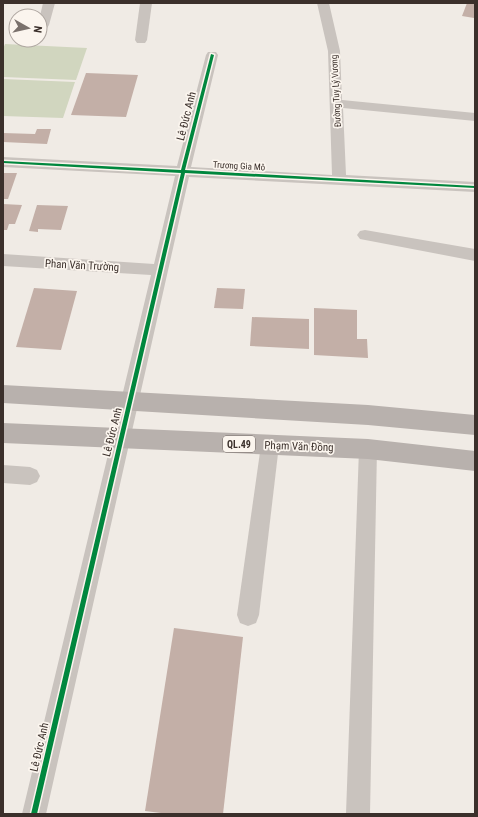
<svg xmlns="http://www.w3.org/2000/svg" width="478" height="817" viewBox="0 0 478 817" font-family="'Roboto Condensed',sans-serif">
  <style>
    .green { fill: #d1d6bf }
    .building { fill: #c3afa7 }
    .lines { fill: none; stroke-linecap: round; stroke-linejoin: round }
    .minor { fill: #c9c3be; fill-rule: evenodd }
    .major { fill: #b8b1ad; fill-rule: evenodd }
    .cycleway-casing { stroke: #fbf5ee; stroke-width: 3 }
    .cycleway { fill: #00873e; fill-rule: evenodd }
    .labels { text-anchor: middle; stroke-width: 3.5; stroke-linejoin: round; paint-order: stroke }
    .far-street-label { font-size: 9px; fill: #3b302b; stroke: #fbf5ee }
    .shield { fill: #fbf5ee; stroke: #756b66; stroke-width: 1 }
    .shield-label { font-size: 10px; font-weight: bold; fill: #3b302b }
    .street-label { font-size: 11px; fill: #3b302b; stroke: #fbf5ee }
  </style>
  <rect width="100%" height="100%" fill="#f0ebe5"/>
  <g class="green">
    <path d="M 5,44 L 87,48 L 76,80 L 3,77 L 3,49 Z"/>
    <path d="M 3,79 L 75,82 L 63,118 L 3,116 Z"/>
  </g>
  <g class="building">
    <path d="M 467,3 L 475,4 L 474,18 L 462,16 Z"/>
    <path d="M 86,73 L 138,75 L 126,117 L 71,115 Z"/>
    <path d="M 37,129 L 51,129 L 47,144 L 3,142 L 3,133 L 35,134 Z"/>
    <path d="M 3,173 L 17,173 L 8,199 L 3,199 Z"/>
    <path d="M 3,204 L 22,205 L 15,224 L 9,224 L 7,230 L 3,230 Z"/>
    <path d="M 37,205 L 68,206 L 61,230 L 38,229 L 38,232 L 29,231 Z"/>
    <path d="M 34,288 L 77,291 L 61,350 L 16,347 Z"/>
    <path d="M 217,288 L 245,289 L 243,309 L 214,308 Z"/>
    <path d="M 314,308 L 357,310 L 357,339 L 367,339 L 368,358 L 314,355 Z"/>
    <path d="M 252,317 L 309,319 L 309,349 L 250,346 Z"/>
    <path d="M 174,628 L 243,637 L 223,814 L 169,814 L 145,811 Z"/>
  </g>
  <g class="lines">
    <g class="minor">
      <path d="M 43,3 L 55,3 L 49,25 L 47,28 L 40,28 L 40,16 Z"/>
      <path d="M 140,3 L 152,3 L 147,40 L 145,43 L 137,43 L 135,40 Z"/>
      <path d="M 317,3 L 329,3 L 340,51 L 342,100 L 475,113 L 475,121 L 343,108 L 346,175 L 475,182 L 475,192 L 189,177 L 46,814 L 22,814 L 151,275 L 3,266 L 3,254 L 154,264 L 175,176 L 3,167 L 3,157 L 177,166 L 206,55 L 208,52 L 216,52 L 218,55 L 191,167 L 332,175 L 328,51 Z"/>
      <path d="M 365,230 L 475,249 L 475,261 L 360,239 L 357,235 L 360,231 Z"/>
      <path d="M 270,437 L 277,439 L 279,445 L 259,615 L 256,623 L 248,626 L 240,623 L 237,615 L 261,445 L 263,439 Z"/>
      <path d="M 368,441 L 375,443 L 377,449 L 370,814 L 346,814 L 359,449 L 361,443 Z"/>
      <path d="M 3,465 L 30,467 L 37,470 L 40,476 L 37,482 L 30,485 L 3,483 Z"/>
    </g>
    <g class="major">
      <path d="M 3,385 L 368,405 L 475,415 L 475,435 L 368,425 L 3,403 Z"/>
      <path d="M 3,423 L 368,439 L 475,451 L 475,471 L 368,459 L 3,443 Z"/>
    </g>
    <g class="cycleway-casing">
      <path id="cycleway" d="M 211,54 L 214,55 L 185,170 L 475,186 L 475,188 L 185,173 L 37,814 L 31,814 L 181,173 L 3,163 L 3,161 L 181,170 Z"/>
    </g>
    <use href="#cycleway" class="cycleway"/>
  </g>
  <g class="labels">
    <g class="far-street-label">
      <text transform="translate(336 91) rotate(-93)" y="3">Đường Tuy Lý Vương</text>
      <text transform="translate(239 166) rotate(3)" y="3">Trương Gia Mô</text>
    </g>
    <rect class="shield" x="223" y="436" width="32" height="16" rx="3"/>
    <g class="shield-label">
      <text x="239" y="448">QL.49</text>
    </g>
    <g class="street-label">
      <text transform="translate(186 116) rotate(-76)" y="4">Lê Đức Anh</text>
      <text transform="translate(82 265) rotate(3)" y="4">Phan Văn Trường</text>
      <text transform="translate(112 432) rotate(-76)" y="4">Lê Đức Anh</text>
      <text transform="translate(299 446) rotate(2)" y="4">Phạm Văn Đồng</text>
      <text transform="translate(39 747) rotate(-77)" y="4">Lê Đức Anh</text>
    </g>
  </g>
  <rect width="478" height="817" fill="none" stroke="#3b302b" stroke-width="8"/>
  <g transform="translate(28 28) rotate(98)"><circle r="19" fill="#fbf5ee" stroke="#aea6a0"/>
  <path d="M0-3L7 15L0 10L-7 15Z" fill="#7a716c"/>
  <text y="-6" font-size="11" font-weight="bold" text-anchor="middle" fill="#3b302b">N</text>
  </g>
</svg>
